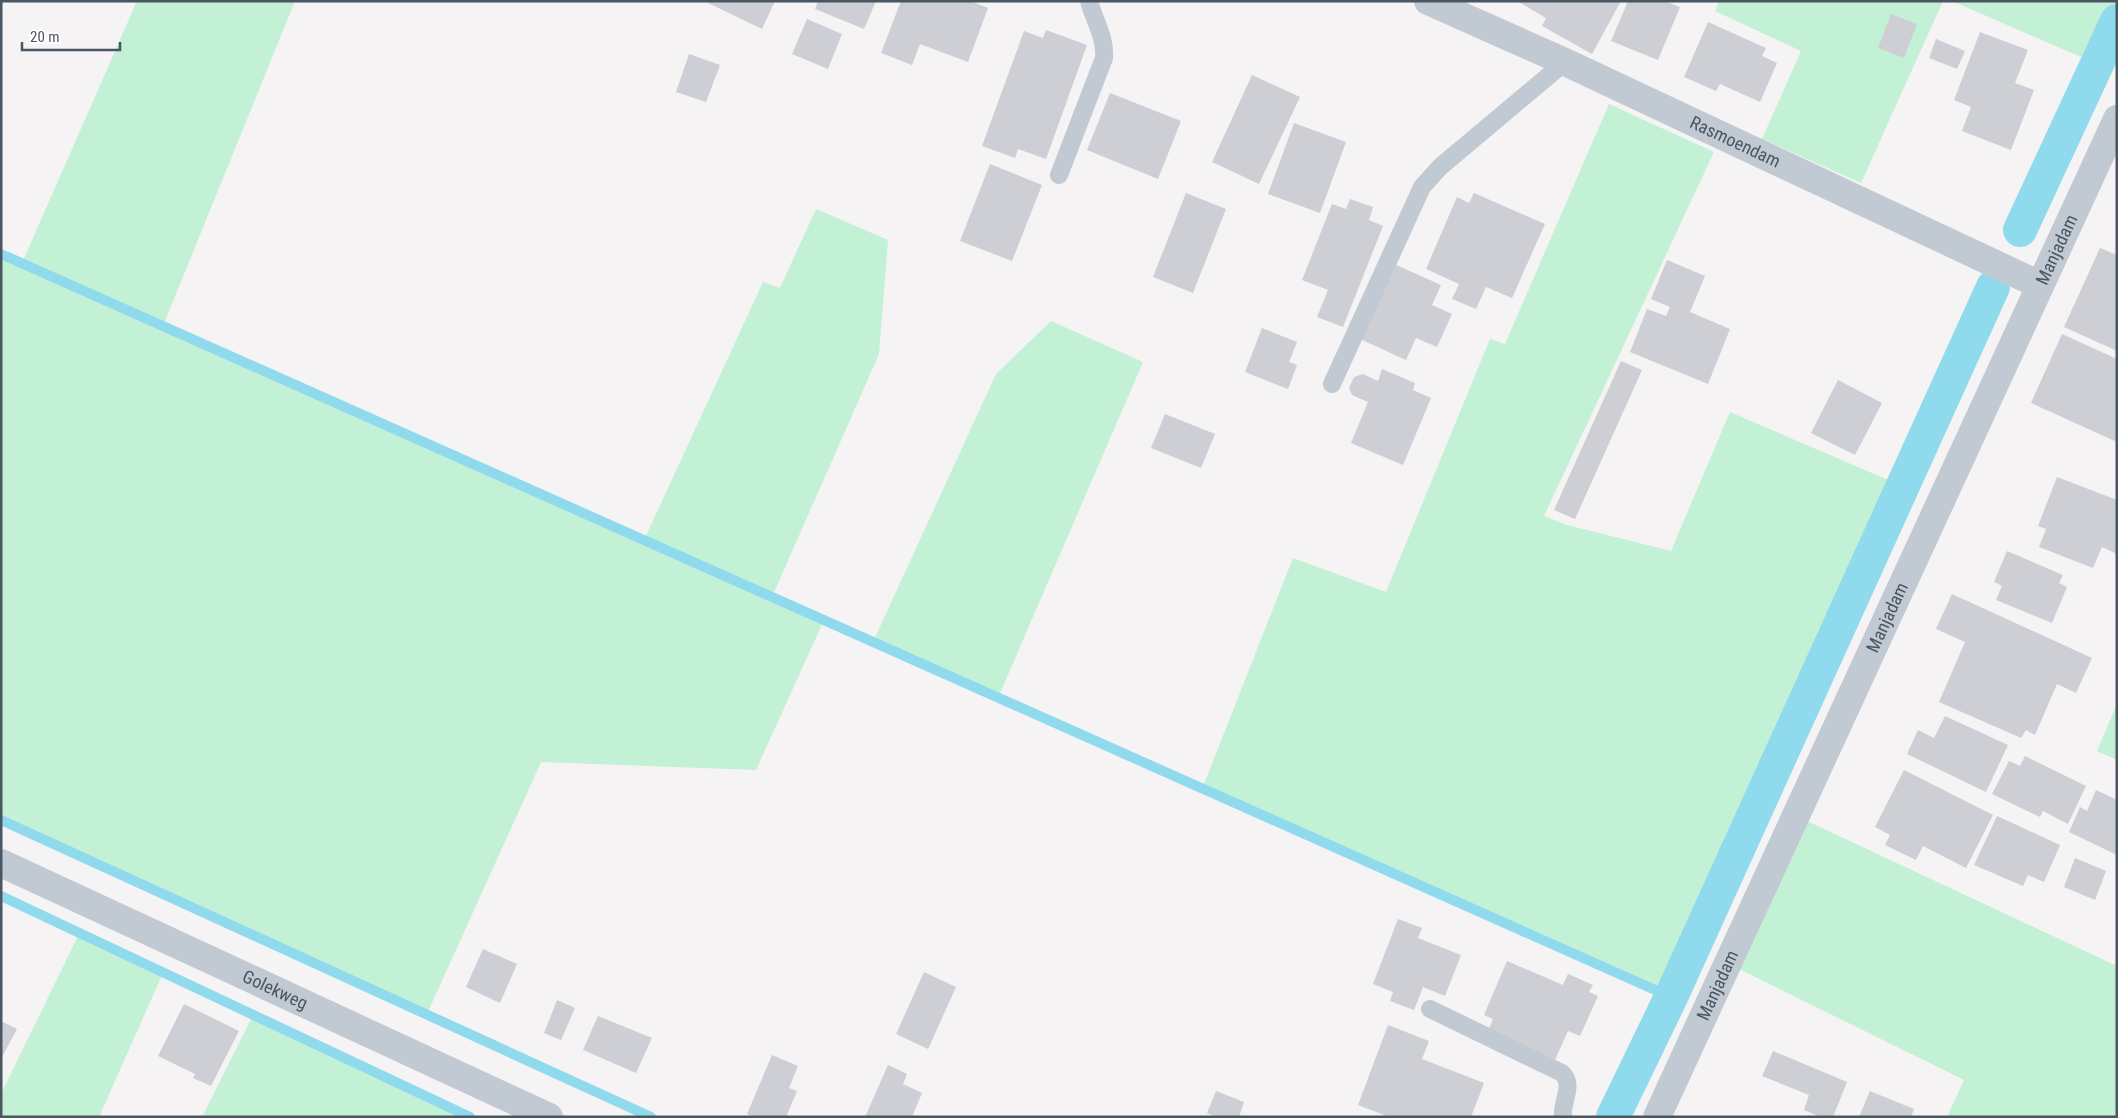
<svg xmlns="http://www.w3.org/2000/svg" width="2118" height="1118" viewBox="0 0 2118 1118" font-family="'Roboto Condensed',sans-serif">
  <style>
    .green { fill: #c3f1d5 }
    .lines { fill: none; stroke-linecap: round; stroke-linejoin: round }
    .stream { stroke: #90daee; stroke-width: 10 }
    .canal { stroke: #90daee; stroke-width: 34 }
    .building { fill: #cdcfd5 }
    .service { stroke: #c1cad2; stroke-width: 18 }
    .minor { stroke: #c1cad2; stroke-width: 28 }
    .labels { text-anchor: middle; stroke-width: 4.5; stroke-linejoin: round; paint-order: stroke }
    .street-label { font-size: 18px; fill: #4a5661; stroke: #fff }
  </style>
  <rect width="100%" height="100%" fill="#f5f3f3"/>
  <g class="green">
    <path d="M 137,1 L 295,1 L 163,326 L 644,540 L 763,282 L 780,288 L 816,209 L 888,240 L 879,354 L 772,597 L 824,620 L 756,770 L 541,762 L 427,1014 L 1,820 L 1,254 L 22,263 Z"/>
    <path d="M 1719,1 L 1943,1 L 1861,183 L 1762,139 L 1801,51 L 1715,11 Z"/>
    <path d="M 1952,1 L 2117,1 L 2117,21 L 2097,64 Z"/>
    <path d="M 1609,104 L 1714,152 L 1544,516 L 1567,525 L 1671,551 L 1730,412 L 1902,486 L 1671,997 L 1202,789 L 1293,558 L 1386,592 L 1490,339 L 1505,344 Z"/>
    <path d="M 1051,321 L 1143,362 L 998,698 L 873,642 L 996,374 Z"/>
    <path d="M 2117,704 L 2117,760 L 2097,751 Z"/>
    <path d="M 1807,821 L 2117,966 L 2117,1117 L 1947,1117 L 1964,1080 L 1739,969 Z"/>
    <path d="M 79,934 L 163,973 L 99,1117 L 1,1117 L 1,1094 Z"/>
    <path d="M 253,1015 L 454,1109 L 470,1117 L 202,1117 Z"/>
  </g>
  <g class="lines">
    <g class="stream">
      <path d="M 1,254 L 1671,997"/>
      <path d="M 1,820 L 651,1117"/>
      <path d="M 1,896 L 470,1117"/>
    </g>
    <g class="canal">
      <path d="M 2020,230 L 2117,21"/>
      <path d="M 1613,1117 L 1671,997 L 1993,287"/>
    </g>
  </g>
  <g class="building">
    <path d="M 704,1 L 775,1 L 762,29 Z"/>
    <path d="M 818,1 L 876,1 L 864,29 L 815,9 Z"/>
    <path d="M 901,1 L 970,1 L 988,8 L 968,62 L 920,44 L 912,65 L 881,53 Z"/>
    <path d="M 1517,1 L 1621,1 L 1592,54 L 1542,26 L 1546,18 Z"/>
    <path d="M 1628,1 L 1665,1 L 1680,7 L 1658,60 L 1611,41 Z"/>
    <path d="M 1891,14 L 1917,24 L 1904,58 L 1878,48 Z"/>
    <path d="M 807,19 L 842,34 L 828,69 L 792,54 Z"/>
    <path d="M 1708,22 L 1766,48 L 1762,56 L 1777,63 L 1760,102 L 1720,84 L 1716,91 L 1684,77 Z"/>
    <path d="M 1046,30 L 1087,45 L 1046,159 L 1018,149 L 1015,158 L 982,146 L 1024,31 L 1043,38 Z"/>
    <path d="M 1980,32 L 2028,50 L 2015,83 L 2034,90 L 2011,150 L 1962,131 L 1971,107 L 1954,100 Z"/>
    <path d="M 1936,39 L 1965,51 L 1957,69 L 1929,58 Z"/>
    <path d="M 689,54 L 720,65 L 706,102 L 676,92 Z"/>
    <path d="M 1252,75 L 1300,97 L 1259,184 L 1212,162 Z"/>
    <path d="M 1110,93 L 1181,121 L 1158,179 L 1087,150 Z"/>
    <path d="M 1294,123 L 1346,142 L 1320,213 L 1268,194 Z"/>
    <path d="M 990,164 L 1042,185 L 1012,261 L 960,241 Z"/>
    <path d="M 1186,193 L 1226,209 L 1193,293 L 1153,277 Z"/>
    <path d="M 1474,193 L 1545,224 L 1512,298 L 1486,287 L 1476,309 L 1452,299 L 1459,284 L 1426,269 L 1457,197 L 1469,203 Z"/>
    <path d="M 1350,199 L 1373,207 L 1369,220 L 1383,226 L 1343,327 L 1317,317 L 1328,290 L 1302,280 L 1332,204 L 1346,209 Z"/>
    <path d="M 2100,248 L 2117,255 L 2117,351 L 2064,327 Z"/>
    <path d="M 1667,260 L 1705,276 L 1690,312 L 1730,329 L 1708,384 L 1630,352 L 1647,309 L 1666,316 L 1670,307 L 1651,299 Z"/>
    <path d="M 1394,264 L 1441,285 L 1432,305 L 1452,314 L 1437,347 L 1416,338 L 1406,360 L 1360,339 Z"/>
    <path d="M 1262,328 L 1297,342 L 1289,362 L 1297,365 L 1288,389 L 1245,372 Z"/>
    <path d="M 2062,334 L 2117,359 L 2117,442 L 2031,403 Z"/>
    <path d="M 1621,361 L 1642,370 L 1575,519 L 1554,510 Z"/>
    <path d="M 1382,369 L 1415,383 L 1413,390 L 1431,398 L 1403,465 L 1351,443 L 1368,402 L 1352,395 L 1349,388 L 1354,377 L 1363,374 L 1378,381 Z"/>
    <path d="M 1838,380 L 1882,403 L 1855,455 L 1811,433 Z"/>
    <path d="M 1165,414 L 1215,434 L 1201,468 L 1151,448 Z"/>
    <path d="M 2057,477 L 2117,500 L 2117,554 L 2102,547 L 2093,568 L 2039,547 L 2046,529 L 2038,526 Z"/>
    <path d="M 2007,551 L 2063,575 L 2059,583 L 2067,587 L 2052,623 L 1996,600 L 2002,586 L 1994,582 Z"/>
    <path d="M 1952,594 L 2092,658 L 2076,693 L 2057,684 L 2035,735 L 2026,730 L 2021,738 L 1939,702 L 1965,642 L 1936,629 Z"/>
    <path d="M 1945,716 L 2008,745 L 1986,792 L 1907,754 L 1918,730 L 1934,738 Z"/>
    <path d="M 2025,756 L 2086,786 L 2068,824 L 2043,811 L 2040,817 L 1992,794 L 2009,761 L 2020,766 Z"/>
    <path d="M 1904,770 L 1993,815 L 1966,868 L 1923,846 L 1916,860 L 1885,845 L 1890,835 L 1875,827 Z"/>
    <path d="M 2096,790 L 2117,800 L 2117,855 L 2069,832 L 2080,807 L 2087,811 Z"/>
    <path d="M 1997,816 L 2060,845 L 2044,882 L 2028,875 L 2023,886 L 1974,865 Z"/>
    <path d="M 2075,858 L 2106,871 L 2095,900 L 2064,887 Z"/>
    <path d="M 1398,919 L 1422,928 L 1418,938 L 1461,955 L 1445,996 L 1423,987 L 1414,1010 L 1390,1001 L 1393,992 L 1373,984 Z"/>
    <path d="M 483,949 L 517,964 L 500,1003 L 466,987 Z"/>
    <path d="M 1507,961 L 1563,985 L 1568,974 L 1593,985 L 1589,992 L 1598,996 L 1580,1036 L 1568,1031 L 1555,1060 L 1488,1031 L 1493,1019 L 1484,1015 Z"/>
    <path d="M 924,972 L 956,987 L 928,1049 L 896,1034 Z"/>
    <path d="M 557,1000 L 575,1008 L 561,1040 L 544,1033 Z"/>
    <path d="M 184,1004 L 239,1031 L 211,1086 L 193,1078 L 195,1074 L 158,1056 Z"/>
    <path d="M 598,1016 L 652,1038 L 636,1073 L 583,1050 Z"/>
    <path d="M 1,1021 L 17,1029 L 1,1059 Z"/>
    <path d="M 1388,1025 L 1429,1041 L 1422,1059 L 1484,1083 L 1471,1117 L 1389,1117 L 1358,1105 Z"/>
    <path d="M 1773,1051 L 1847,1082 L 1833,1117 L 1821,1117 L 1804,1110 L 1809,1095 L 1762,1076 Z"/>
    <path d="M 772,1055 L 798,1066 L 789,1088 L 797,1091 L 786,1117 L 754,1117 L 747,1114 Z"/>
    <path d="M 888,1065 L 907,1074 L 903,1084 L 922,1093 L 912,1117 L 865,1117 Z"/>
    <path d="M 1216,1091 L 1244,1102 L 1239,1117 L 1216,1117 L 1207,1113 Z"/>
    <path d="M 1870,1091 L 1914,1109 L 1911,1117 L 1859,1117 Z"/>
  </g>
  <g class="lines">
    <g class="service">
      <path d="M 1059,175 L 1104,58 C 1106,38 1094,20 1089,1"/>
      <path d="M 1332,384 L 1422,187 L 1440,167 L 1565,62"/>
      <path d="M 1430,1009 L 1562,1073 C 1575,1085 1561,1101 1563,1117"/>
    </g>
    <g class="minor">
      <path id="s1" d="M 1428,1 L 1565,62 L 2040,285"/>
      <path id="s2" d="M 1,863 L 549,1117"/>
      <path id="s3" d="M 1657,1117 L 2117,119"/>
    </g>
  </g>
  <g class="labels">
    <g class="street-label">
      <text dy="6" stroke="none"><textPath href="#s1" startOffset="338">Rasmoendam</textPath></text>
      <text dy="6" stroke="none"><textPath href="#s3" startOffset="955">Manjadam</textPath></text>
      <text dy="6" stroke="none"><textPath href="#s3" startOffset="550">Manjadam</textPath></text>
      <text dy="6" stroke="none"><textPath href="#s3" startOffset="145">Manjadam</textPath></text>
      <text dy="6" stroke="none"><textPath href="#s2" startOffset="302">Golekweg</textPath></text>
    </g>
  </g>
  <rect width="2118" height="1118" fill="none" stroke="#4a5661" stroke-width="5"/>
  <path d="M22 42v8h98v-8" fill="none" stroke="#4a5661" stroke-width="2.5"/>
  <text x="30" y="42" font-size="15" fill="#4a5661" stroke="#ffffff" stroke-width="4" paint-order="stroke">20 m</text>
</svg>
